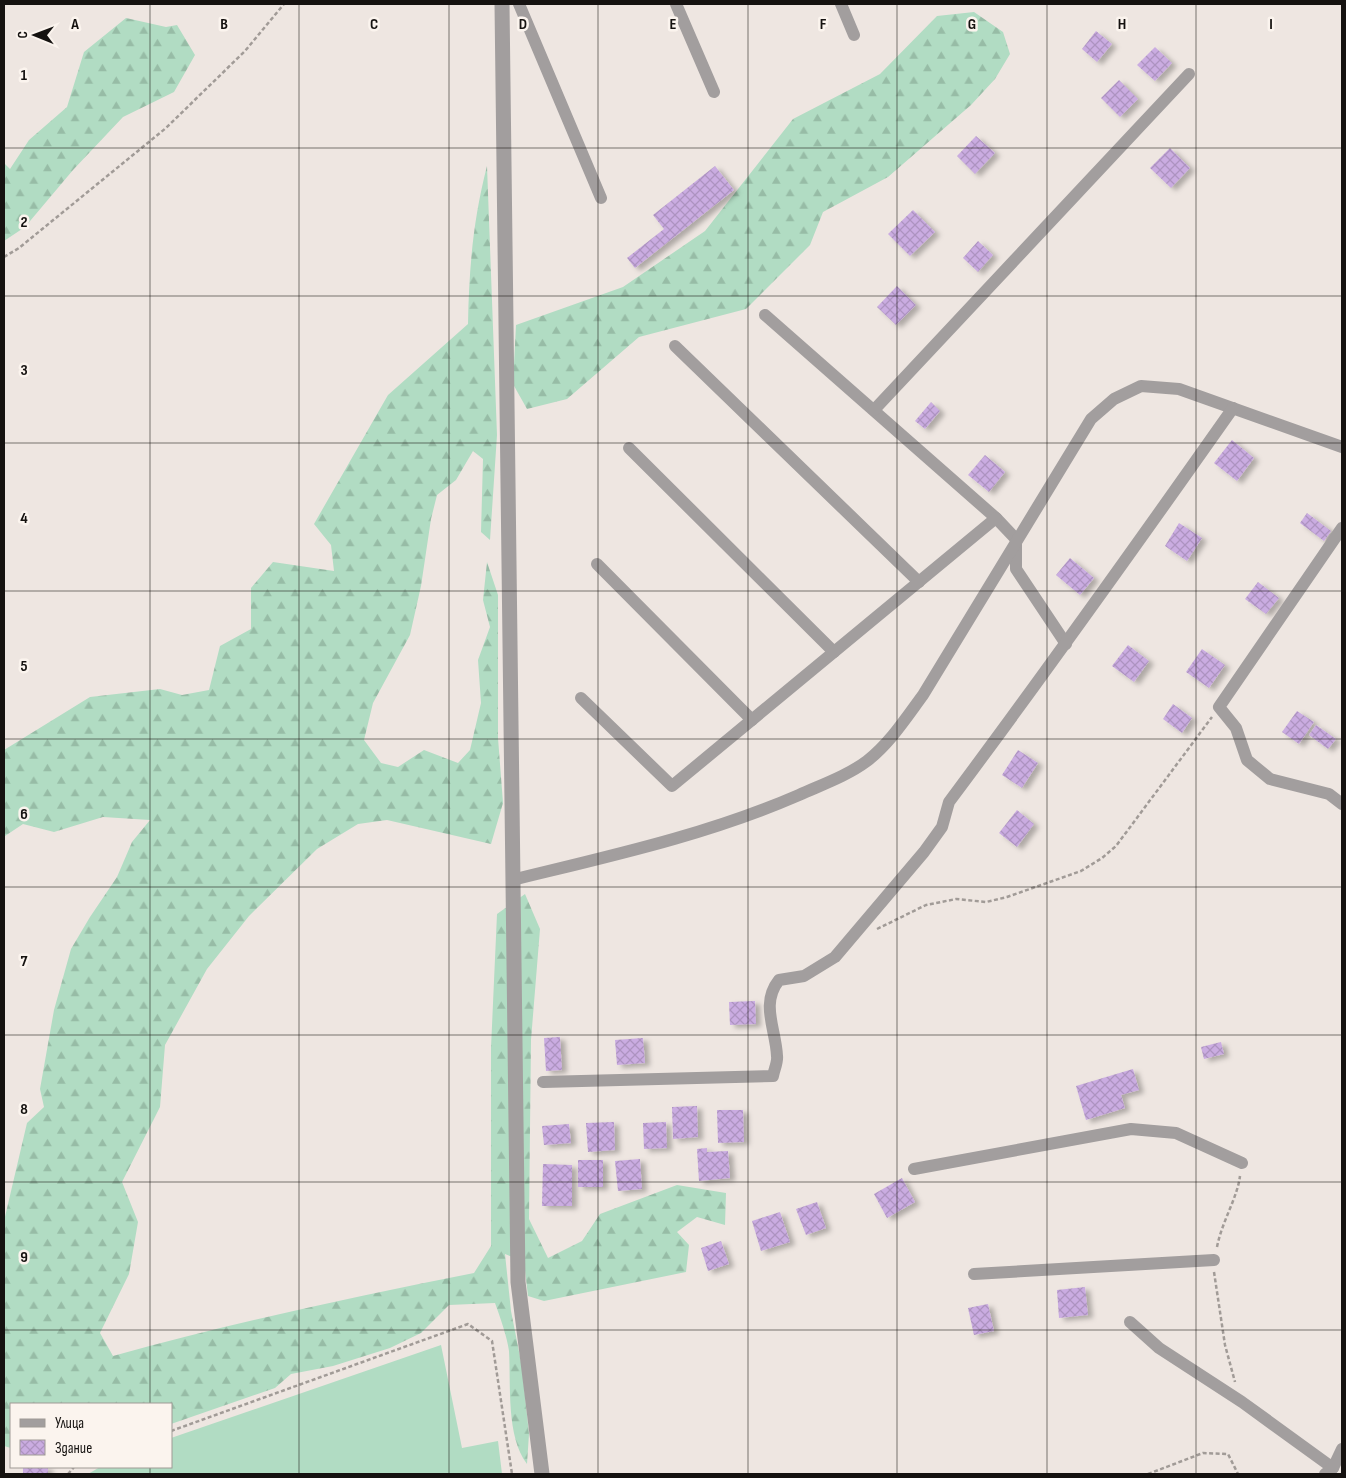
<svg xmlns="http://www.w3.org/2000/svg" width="1346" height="1478" viewBox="0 0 1346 1478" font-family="'Sofia Sans Condensed',sans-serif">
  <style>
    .grass { fill: #b1dcc3 }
    .forest { fill: url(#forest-firs) }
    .building { fill: url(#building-cross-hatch); filter: url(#shadow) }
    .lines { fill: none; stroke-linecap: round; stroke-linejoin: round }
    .path { stroke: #a19b97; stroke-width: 2.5; stroke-dasharray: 4 2.5; stroke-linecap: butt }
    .minor { stroke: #a29e9e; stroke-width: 12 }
    .tertiary { stroke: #a29e9e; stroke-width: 15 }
    .grid { fill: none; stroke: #151210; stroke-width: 1; stroke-opacity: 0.55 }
    .grid-label { font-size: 16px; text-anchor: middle; font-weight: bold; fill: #151210; stroke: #fbf4ee; stroke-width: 5; stroke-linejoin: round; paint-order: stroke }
  </style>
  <defs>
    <pattern id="forest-firs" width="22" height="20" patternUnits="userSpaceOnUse" patternTransform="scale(1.25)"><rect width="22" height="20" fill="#b1dcc3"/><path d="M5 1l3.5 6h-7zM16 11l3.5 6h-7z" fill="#97bca6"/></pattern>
    <pattern id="building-cross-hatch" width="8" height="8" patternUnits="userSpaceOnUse" patternTransform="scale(1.25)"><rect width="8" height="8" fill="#caace1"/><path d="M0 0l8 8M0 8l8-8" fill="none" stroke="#ad93c0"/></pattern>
    <filter id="shadow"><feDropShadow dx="5" dy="3" stdDeviation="2.5" flood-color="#0004"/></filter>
  </defs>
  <rect width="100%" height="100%" fill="#eee6e1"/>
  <path class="grass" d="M 441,1345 L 462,1448 L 498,1441 L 502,1474 L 88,1474 L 100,1467 L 171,1467 L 171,1438 Z"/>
  <g class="forest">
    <path d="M 974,12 L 1003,32 L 1010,54 L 995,79 L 971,105 L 888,177 L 823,212 L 810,245 L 746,309 L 639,337 L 567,399 L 527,409 L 513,384 L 516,325 L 623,287 L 705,231 L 793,119 L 880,74 L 937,16 Z"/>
    <path d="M 126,18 L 166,27 L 177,25 L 195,55 L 174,92 L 123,117 L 73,170 L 25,227 L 4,241 L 4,163 L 10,169 L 29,140 L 67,107 L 84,52 Z"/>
    <path d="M 487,166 L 497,435 L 490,540 L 481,532 L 483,459 L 473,451 L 456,480 L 437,495 L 431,519 L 421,586 L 410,635 L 373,703 L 364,740 L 381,763 L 398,767 L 424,750 L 458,763 L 470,750 L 481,703 L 478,660 L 490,627 L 483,600 L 487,562 L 498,595 L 498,738 L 503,803 L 491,844 L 387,820 L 358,824 L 317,849 L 249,916 L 207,969 L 165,1045 L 160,1107 L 122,1182 L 138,1222 L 129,1274 L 100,1333 L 113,1356 C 232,1323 353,1297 474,1273 L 491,1246 L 491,1048 L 497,914 L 525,894 L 540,929 L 531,1040 L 529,1219 L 548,1258 L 582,1241 L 600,1214 L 677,1185 L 726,1193 L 725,1225 L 697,1217 L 677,1232 L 689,1245 L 686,1272 L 544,1301 L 528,1296 L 524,1262 L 505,1254 L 511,1311 L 522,1367 L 529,1434 L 527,1464 C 506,1436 511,1386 509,1351 C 507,1336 500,1317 495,1303 L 449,1305 L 421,1333 L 390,1348 L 333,1366 L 291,1374 L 275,1388 L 171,1424 L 171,1404 L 11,1404 L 11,1448 L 4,1446 L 4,1221 L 27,1123 L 44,1107 L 40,1089 L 54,1010 L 71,949 L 90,917 L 117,877 L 132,842 L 150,820 L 103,817 L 54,832 L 23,824 L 5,836 L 4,750 L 90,697 L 160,689 L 182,695 L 209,690 L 220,646 L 251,629 L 251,588 L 273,562 L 334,571 L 331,545 L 314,524 L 388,395 L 468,324 C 469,269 473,220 487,166 Z"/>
  </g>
  <g class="building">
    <path d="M 1096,31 L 1112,44 L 1097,62 L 1082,49 Z"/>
    <path d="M 1155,47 L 1172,63 L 1155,81 L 1137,65 Z"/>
    <path d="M 1119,80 L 1138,99 L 1120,117 L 1101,98 Z"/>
    <path d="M 976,136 L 995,153 L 975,174 L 957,156 Z"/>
    <path d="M 1170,148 L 1190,168 L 1171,188 L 1150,168 Z"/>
    <path d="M 715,166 L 734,190 L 635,268 L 627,258 L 664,229 L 653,215 Z"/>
    <path d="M 913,210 L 935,232 L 910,256 L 888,234 Z"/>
    <path d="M 978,241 L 993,255 L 978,272 L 963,258 Z"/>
    <path d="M 897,286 L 916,305 L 896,325 L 877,307 Z"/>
    <path d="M 931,402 L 940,411 L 925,429 L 915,421 Z"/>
    <path d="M 1232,440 L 1254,458 L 1237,481 L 1214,463 Z"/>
    <path d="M 985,455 L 1005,472 L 989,492 L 968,475 Z"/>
    <path d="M 1307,513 L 1331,531 L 1324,541 L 1300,523 Z"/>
    <path d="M 1179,523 L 1202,538 L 1187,561 L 1165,546 Z"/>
    <path d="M 1070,558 L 1094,578 L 1080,595 L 1056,575 Z"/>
    <path d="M 1258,582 L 1279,598 L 1266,614 L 1245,599 Z"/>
    <path d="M 1128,645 L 1149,661 L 1134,682 L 1112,666 Z"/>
    <path d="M 1202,649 L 1225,665 L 1209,688 L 1186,672 Z"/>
    <path d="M 1173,704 L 1192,718 L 1182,733 L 1163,719 Z"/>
    <path d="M 1297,711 L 1314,722 L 1299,744 L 1282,732 Z"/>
    <path d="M 1316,725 L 1336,739 L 1328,749 L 1309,735 Z"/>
    <path d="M 1018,750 L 1038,763 L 1022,788 L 1002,775 Z"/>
    <path d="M 1017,810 L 1034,824 L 1017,847 L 999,833 Z"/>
    <path d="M 755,1001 L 756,1024 L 730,1025 L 729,1002 Z"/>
    <path d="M 560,1037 L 562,1070 L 546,1071 L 544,1038 Z"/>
    <path d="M 643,1038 L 645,1063 L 617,1065 L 615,1040 Z"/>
    <path d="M 1221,1042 L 1224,1054 L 1204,1059 L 1201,1047 Z"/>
    <path d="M 1133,1069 L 1139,1090 L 1121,1095 L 1125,1108 L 1086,1120 L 1076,1086 Z"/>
    <path d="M 697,1106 L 698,1137 L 673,1139 L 672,1107 Z"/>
    <path d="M 717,1110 L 743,1110 L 744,1142 L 718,1143 Z"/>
    <path d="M 614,1122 L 615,1150 L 588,1152 L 586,1123 Z"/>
    <path d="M 666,1122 L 667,1148 L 644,1149 L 643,1123 Z"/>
    <path d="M 569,1124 L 571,1143 L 544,1145 L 542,1126 Z"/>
    <path d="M 707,1148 L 707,1152 L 728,1151 L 730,1178 L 699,1181 L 697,1149 Z"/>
    <path d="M 640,1159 L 642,1189 L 618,1191 L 615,1161 Z"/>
    <rect x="578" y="1160" width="25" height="27"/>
    <path d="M 543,1164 L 572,1165 L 572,1206 L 542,1206 Z"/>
    <path d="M 902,1178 L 915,1202 L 887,1218 L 874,1194 Z"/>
    <path d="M 817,1202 L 826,1228 L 806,1235 L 796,1209 Z"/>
    <path d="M 780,1212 L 790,1242 L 761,1251 L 752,1221 Z"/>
    <path d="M 721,1241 L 729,1264 L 708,1271 L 701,1248 Z"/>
    <path d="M 1085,1287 L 1088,1315 L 1059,1318 L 1057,1290 Z"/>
    <path d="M 988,1304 L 994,1331 L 974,1335 L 968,1308 Z"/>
    <rect x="23" y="1467" width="25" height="7"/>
  </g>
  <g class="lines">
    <g class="path">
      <path d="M 4,257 L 19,248 L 166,128 L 245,51 L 284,4"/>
      <path d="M 877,929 L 926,905 L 956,899 L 986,902 L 1007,897 L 1081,871 L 1102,858 L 1116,846 L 1212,717"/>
      <path d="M 1217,1247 C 1222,1221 1237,1199 1240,1176"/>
      <path d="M 1214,1272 L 1225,1345 L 1235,1382"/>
      <path d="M 171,1431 L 468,1324 L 492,1341 L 512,1474"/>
      <path d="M 68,1474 L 74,1467"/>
      <path d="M 1148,1474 L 1203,1453 L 1228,1454 L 1238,1474"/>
    </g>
    <g class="minor">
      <path d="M 519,4 L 601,198"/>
      <path d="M 676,4 L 714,92"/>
      <path d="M 841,4 L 854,35"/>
      <path d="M 765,315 L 996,518 L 1016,539 L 1016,569 L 1066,644"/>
      <path d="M 675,346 L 919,582"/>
      <path d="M 874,410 L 1189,74"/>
      <path d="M 629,448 L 834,652"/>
      <path d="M 1342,528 L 1219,707 L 1236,728 L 1247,760 L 1270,779 L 1329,794 L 1342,804"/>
      <path d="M 597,564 L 752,720"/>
      <path d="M 581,698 L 672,786 L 996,518"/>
      <path d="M 512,880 C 610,856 707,835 799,795 C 821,785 847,776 867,761 C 890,743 906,718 923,695 L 1091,419 L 1114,399 L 1141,386 L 1179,389 L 1342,447"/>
      <path d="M 543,1082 L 773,1076 C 774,1070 778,1062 777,1056 C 776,1029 760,1004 779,980 L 804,976 L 835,957 L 924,852 L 942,827 L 949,802 C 1046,672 1140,540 1233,408"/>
      <path d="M 914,1169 L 1131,1129 L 1176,1133 L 1242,1163"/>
      <path d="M 974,1274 L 1214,1260"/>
      <path d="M 1130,1322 L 1159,1348 L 1242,1402 L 1333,1468"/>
      <path d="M 1325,1474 L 1333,1468 L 1342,1449"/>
    </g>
    <path class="tertiary" d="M 502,4 L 518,1282 L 542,1474"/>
  </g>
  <path class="grid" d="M 150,4 L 150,1404M 299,4 L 299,1474M 449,4 L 449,1474M 598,4 L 598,1474M 748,4 L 748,1474M 897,4 L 897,1474M 1047,4 L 1047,1474M 1196,4 L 1196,1474M 4,148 L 1342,148M 4,296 L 1342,296M 4,443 L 1342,443M 4,591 L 1342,591M 4,739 L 1342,739M 4,887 L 1342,887M 4,1035 L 1342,1035M 4,1182 L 1342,1182M 4,1330 L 1342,1330M 150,1467 L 150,1474"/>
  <g class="grid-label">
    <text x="75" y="29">A</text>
    <text x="224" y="29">B</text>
    <text x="374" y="29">C</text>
    <text x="523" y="29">D</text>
    <text x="673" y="29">E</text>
    <text x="823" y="29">F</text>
    <text x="972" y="29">G</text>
    <text x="1122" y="29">H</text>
    <text x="1271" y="29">I</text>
    <text x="24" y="80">1</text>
    <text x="24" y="227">2</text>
    <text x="24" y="375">3</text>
    <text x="24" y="523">4</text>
    <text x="24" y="671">5</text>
    <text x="24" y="819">6</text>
    <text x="24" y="966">7</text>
    <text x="24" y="1114">8</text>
    <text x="24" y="1262">9</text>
  </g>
  <rect width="1346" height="1478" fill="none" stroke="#151210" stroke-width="10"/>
  <rect x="10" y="1403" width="162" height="65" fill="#fbf4ee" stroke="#9f9a95"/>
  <rect x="20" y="1419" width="25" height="8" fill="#a29e9e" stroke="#9f9a95"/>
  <text x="55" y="1428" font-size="15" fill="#151210">Улица</text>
  <rect x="20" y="1440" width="25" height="15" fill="url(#building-cross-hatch)" stroke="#9f9a95"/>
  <text x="55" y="1453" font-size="15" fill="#151210">Здание</text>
  <g transform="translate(35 35) rotate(271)" stroke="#fbf4ee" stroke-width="4" paint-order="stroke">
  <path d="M0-4L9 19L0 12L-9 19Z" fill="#151210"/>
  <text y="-8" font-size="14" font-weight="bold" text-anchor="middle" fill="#151210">С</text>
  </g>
</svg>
